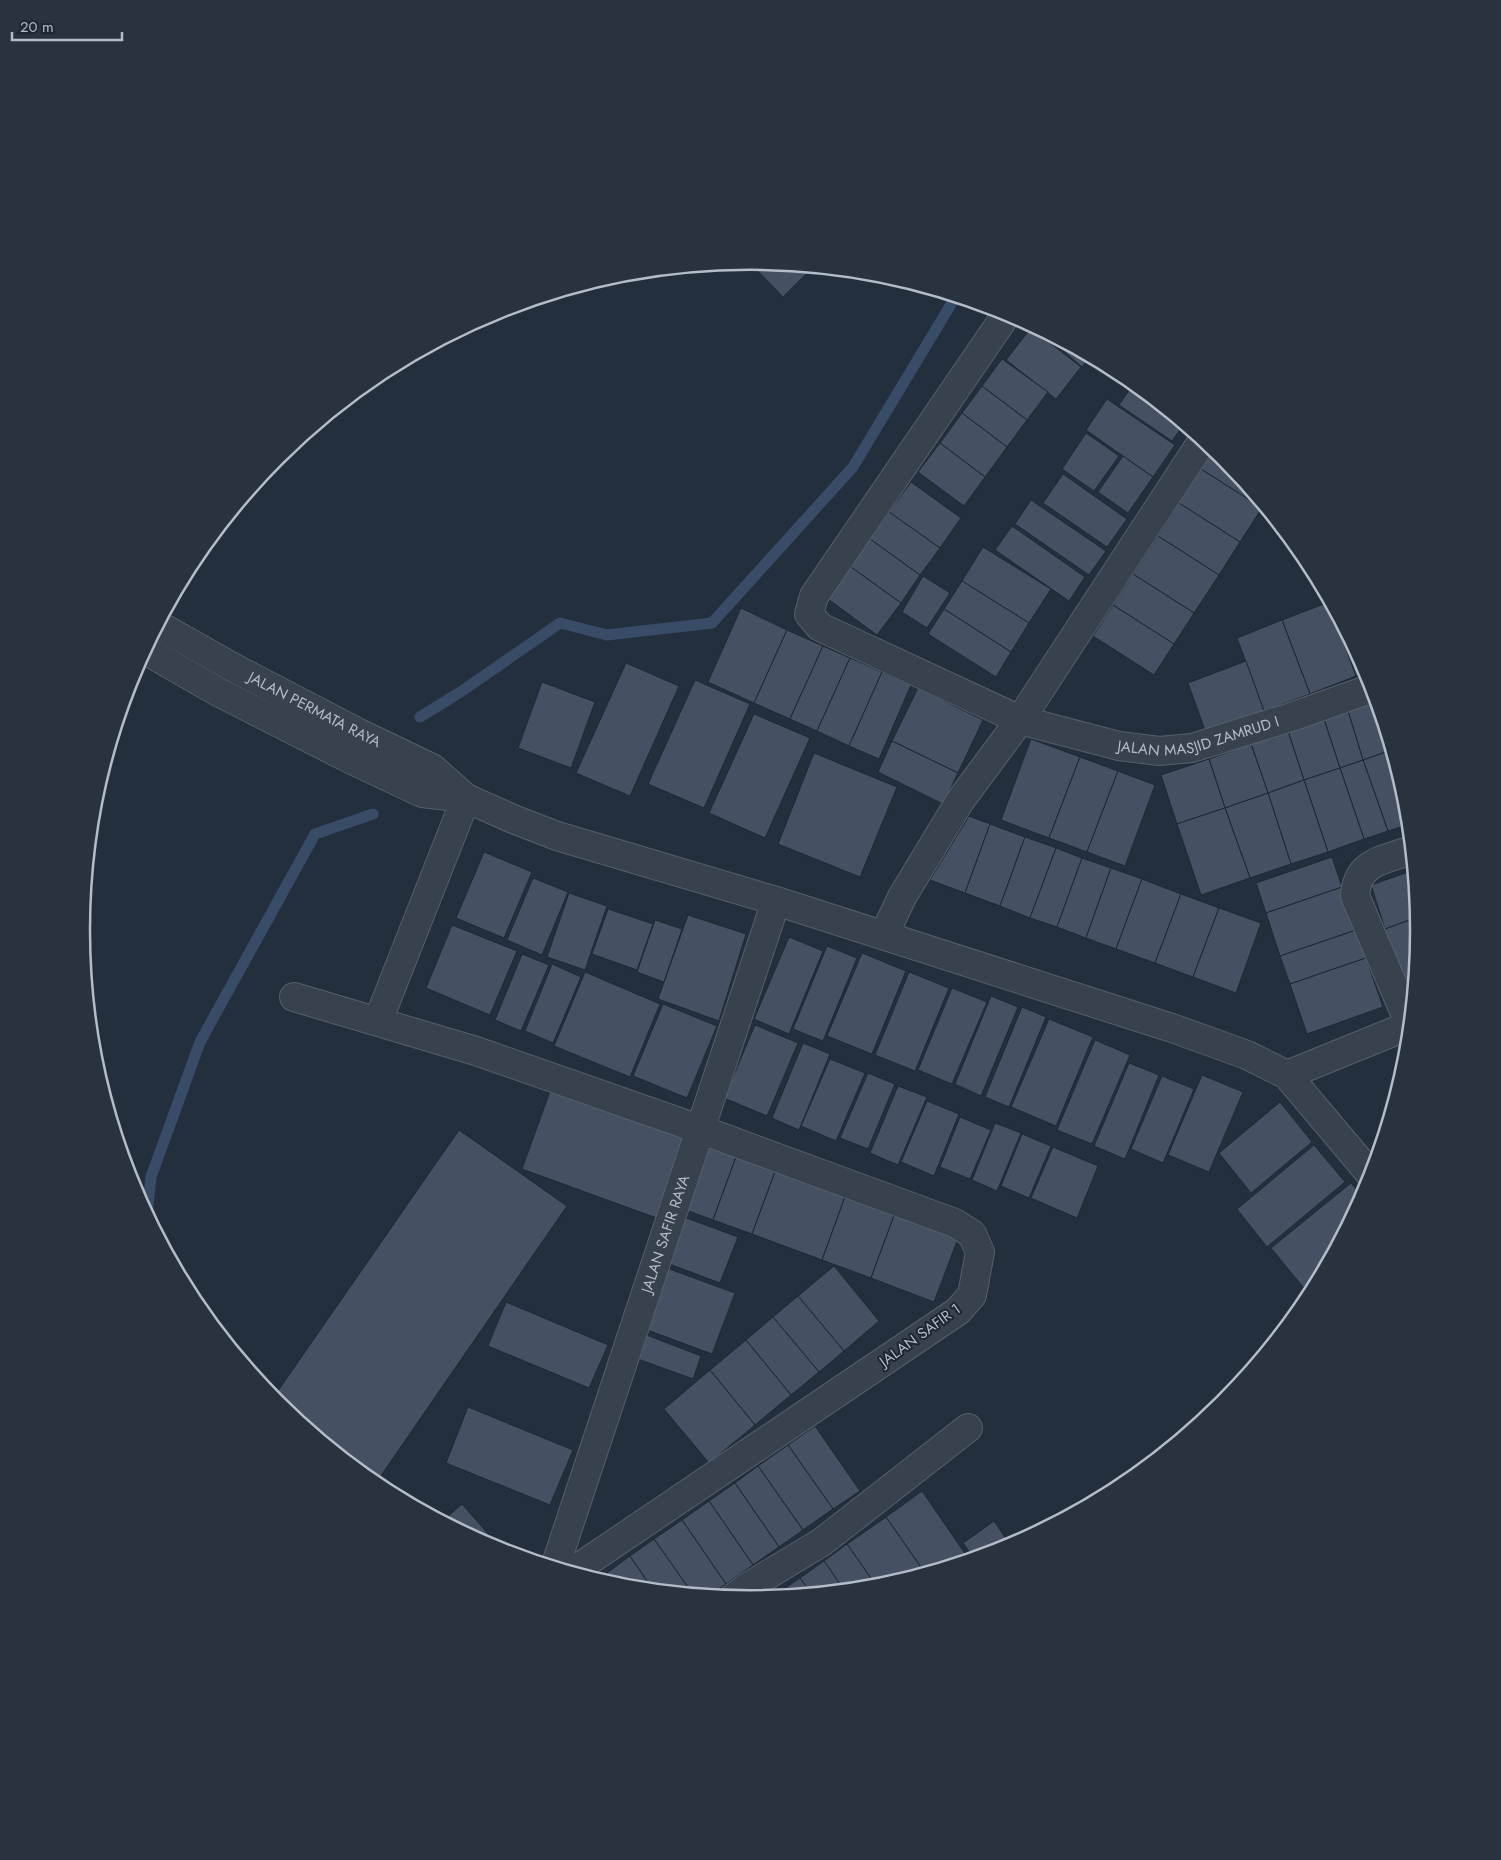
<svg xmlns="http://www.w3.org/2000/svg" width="1501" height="1860" viewBox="0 0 1501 1860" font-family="Jost,sans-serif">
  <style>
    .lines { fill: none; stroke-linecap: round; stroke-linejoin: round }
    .stream { stroke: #394c67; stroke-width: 11 }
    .building { fill: #455162; stroke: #1f2835 }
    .minor-casing { stroke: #565f6c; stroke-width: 30 }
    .minor { stroke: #38414e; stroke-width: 28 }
    .labels { text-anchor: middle; stroke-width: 4; stroke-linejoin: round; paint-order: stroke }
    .street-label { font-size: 15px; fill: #b4bcc9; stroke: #1d2633 }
    .rim { fill: none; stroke: #b4bcc9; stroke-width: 2.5 }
  </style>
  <rect width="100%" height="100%" fill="#242f3e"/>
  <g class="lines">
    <g class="stream">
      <path d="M 420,717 L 462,691 L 560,623 L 607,635 L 712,623 L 853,467 L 956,296"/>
      <path d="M 147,1215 L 151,1177 L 200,1042 L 315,834 L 373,814"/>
    </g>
  </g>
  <g class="building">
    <path d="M 760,262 L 813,267 L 783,297 L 754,267 Z"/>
    <path d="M 1031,328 L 1081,367 L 1056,399 L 1006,360 Z"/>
    <path d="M 1037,328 L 1090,356 L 1082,367 Z"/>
    <path d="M 1002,359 L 1048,392 L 1027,420 L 982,386 Z"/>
    <path d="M 1134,383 L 1184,424 L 1172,441 L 1119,405 Z"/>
    <path d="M 982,386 L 1027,420 L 1007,447 L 962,413 Z"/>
    <path d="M 1107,399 L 1175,445 L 1153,477 L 1086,430 Z"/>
    <path d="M 962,413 L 1007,447 L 985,477 L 940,443 Z"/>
    <path d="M 1086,433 L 1119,456 L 1094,491 L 1062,469 Z"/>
    <path d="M 940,443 L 985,477 L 964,506 L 918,472 Z"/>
    <path d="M 1214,449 L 1224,457 L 1263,505 L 1262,508 L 1201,469 Z"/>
    <path d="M 1123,456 L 1153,477 L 1128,513 L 1098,492 Z"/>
    <path d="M 1201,469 L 1262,508 L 1240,542 L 1179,503 Z"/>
    <path d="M 1063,474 L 1127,519 L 1107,547 L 1043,503 Z"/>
    <path d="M 911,482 L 961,518 L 940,548 L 889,512 Z"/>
    <path d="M 1031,500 L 1106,551 L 1089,575 L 1015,524 Z"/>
    <path d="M 1179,503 L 1240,542 L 1219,575 L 1158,536 Z"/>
    <path d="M 889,512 L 940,548 L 920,575 L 870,539 Z"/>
    <path d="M 1012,526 L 1085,577 L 1069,601 L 995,550 Z"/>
    <path d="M 1158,536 L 1219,575 L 1194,613 L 1133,574 Z"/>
    <path d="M 870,539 L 920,575 L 901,603 L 851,567 Z"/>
    <path d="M 983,547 L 1051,589 L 1029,623 L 962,581 Z"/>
    <path d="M 851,567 L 901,603 L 877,635 L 828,599 Z"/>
    <path d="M 1133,574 L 1194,613 L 1174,644 L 1113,605 Z"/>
    <path d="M 923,576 L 950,593 L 927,628 L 902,612 Z"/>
    <path d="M 962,581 L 1029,623 L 1011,652 L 944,609 Z"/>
    <path d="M 1329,602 L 1356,676 L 1310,694 L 1282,620 Z"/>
    <path d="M 1329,602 L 1330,602 L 1368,672 L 1356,676 Z"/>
    <path d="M 1113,605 L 1174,644 L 1154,675 L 1093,636 Z"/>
    <path d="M 741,608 L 787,630 L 754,703 L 708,682 Z"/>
    <path d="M 944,609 L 1011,652 L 996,677 L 928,634 Z"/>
    <path d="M 1282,620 L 1310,694 L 1264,711 L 1237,638 Z"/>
    <path d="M 787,630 L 823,646 L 790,719 L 754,703 Z"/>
    <path d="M 823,646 L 850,658 L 817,731 L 790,719 Z"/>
    <path d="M 850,658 L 882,672 L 849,746 L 817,731 Z"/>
    <path d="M 1246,661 L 1264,711 L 1206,733 L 1188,683 Z"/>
    <path d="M 626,663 L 679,686 L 630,796 L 576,773 Z"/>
    <path d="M 882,672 L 911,685 L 879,759 L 849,746 Z"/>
    <path d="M 695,680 L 750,704 L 704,808 L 648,784 Z"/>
    <path d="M 542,682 L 595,702 L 571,768 L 518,748 Z"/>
    <path d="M 918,688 L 983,720 L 958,773 L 892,741 Z"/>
    <path d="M 1377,700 L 1392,750 L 1389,751 L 1372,702 Z"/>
    <path d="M 1372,702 L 1389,751 L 1363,760 L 1348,711 Z"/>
    <path d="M 1348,711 L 1363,760 L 1340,768 L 1324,719 Z"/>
    <path d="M 754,714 L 810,738 L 765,838 L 709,813 Z"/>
    <path d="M 1324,719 L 1340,768 L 1304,780 L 1288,731 Z"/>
    <path d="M 1288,731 L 1304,780 L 1268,793 L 1251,744 Z"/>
    <path d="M 1031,739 L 1080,757 L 1049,838 L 1001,820 Z"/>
    <path d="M 892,741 L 958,773 L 943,804 L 878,772 Z"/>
    <path d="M 1251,744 L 1268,793 L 1225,808 L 1209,759 Z"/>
    <path d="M 1392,750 L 1407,800 L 1407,805 L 1389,751 Z"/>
    <path d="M 1389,751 L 1407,805 L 1409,824 L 1388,831 L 1363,760 Z"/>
    <path d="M 814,753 L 897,787 L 860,877 L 778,844 Z"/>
    <path d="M 1080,757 L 1118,771 L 1087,852 L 1049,838 Z"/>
    <path d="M 1209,759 L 1225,808 L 1177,824 L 1161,775 Z"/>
    <path d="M 1363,760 L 1388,831 L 1364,839 L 1340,768 Z"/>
    <path d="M 1340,768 L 1364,839 L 1328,852 L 1304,780 Z"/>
    <path d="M 1118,771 L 1155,785 L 1125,866 L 1087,852 Z"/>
    <path d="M 1304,780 L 1328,852 L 1291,864 L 1268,793 Z"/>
    <path d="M 1268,793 L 1291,864 L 1250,878 L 1225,808 Z"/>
    <path d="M 1225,808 L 1250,878 L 1201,895 L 1177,824 Z"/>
    <path d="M 969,816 L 990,824 L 965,893 L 930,880 Z"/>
    <path d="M 990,824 L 1025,837 L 1000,906 L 965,893 Z"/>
    <path d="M 1025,837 L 1056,848 L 1030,918 L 1000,906 Z"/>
    <path d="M 1056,848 L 1082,858 L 1057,927 L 1030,918 Z"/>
    <path d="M 484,852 L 532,872 L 504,938 L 456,918 Z"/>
    <path d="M 1332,857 L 1342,887 L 1266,913 L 1256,883 Z"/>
    <path d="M 1082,858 L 1111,868 L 1086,938 L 1057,927 Z"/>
    <path d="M 1111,868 L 1142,879 L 1116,949 L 1086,938 Z"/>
    <path d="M 1414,870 L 1418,917 L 1385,929 L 1371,885 Z"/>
    <path d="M 533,878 L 568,892 L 542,955 L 507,940 Z"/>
    <path d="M 1142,879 L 1181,894 L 1155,963 L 1116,949 Z"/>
    <path d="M 1342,887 L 1356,930 L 1280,956 L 1266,913 Z"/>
    <path d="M 569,893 L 607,906 L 585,970 L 547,957 Z"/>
    <path d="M 1181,894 L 1219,908 L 1193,977 L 1155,963 Z"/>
    <path d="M 1219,908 L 1261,923 L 1236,993 L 1193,977 Z"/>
    <path d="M 608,909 L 653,924 L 637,970 L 592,954 Z"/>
    <path d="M 688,915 L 746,934 L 719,1021 L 658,999 Z"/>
    <path d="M 1418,917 L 1420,930 L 1411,1008 L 1385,929 Z"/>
    <path d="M 655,920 L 682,929 L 664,982 L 637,972 Z"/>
    <path d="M 452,925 L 517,951 L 490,1015 L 426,988 Z"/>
    <path d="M 1356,930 L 1366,958 L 1290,984 L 1280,956 Z"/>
    <path d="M 789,937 L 823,951 L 789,1034 L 754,1019 Z"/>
    <path d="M 827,946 L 857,958 L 823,1041 L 793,1029 Z"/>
    <path d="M 862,953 L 906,971 L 872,1054 L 827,1036 Z"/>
    <path d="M 522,954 L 549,965 L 521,1031 L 495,1020 Z"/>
    <path d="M 1366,958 L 1383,1007 L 1307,1034 L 1290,984 Z"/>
    <path d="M 552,964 L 581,977 L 553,1043 L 525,1031 Z"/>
    <path d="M 585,972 L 660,1004 L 630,1077 L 554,1046 Z"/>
    <path d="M 909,972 L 949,988 L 915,1071 L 875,1055 Z"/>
    <path d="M 952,988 L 987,1002 L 952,1084 L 918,1070 Z"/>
    <path d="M 991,996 L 1018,1007 L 981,1096 L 955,1084 Z"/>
    <path d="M 663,1004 L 717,1026 L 687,1098 L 633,1076 Z"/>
    <path d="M 1022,1007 L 1046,1017 L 1009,1107 L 985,1097 Z"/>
    <path d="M 1049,1019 L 1093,1037 L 1056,1126 L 1011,1107 Z"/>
    <path d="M 755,1025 L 798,1043 L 767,1116 L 724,1098 Z"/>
    <path d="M 1095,1040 L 1130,1055 L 1092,1144 L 1057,1130 Z"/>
    <path d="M 803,1043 L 830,1054 L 799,1130 L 772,1118 Z"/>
    <path d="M 830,1059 L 865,1073 L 836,1141 L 801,1126 Z"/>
    <path d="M 1129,1063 L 1159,1075 L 1125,1159 L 1094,1146 Z"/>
    <path d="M 868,1073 L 895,1084 L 868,1149 L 840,1138 Z"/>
    <path d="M 1202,1075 L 1243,1092 L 1209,1172 L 1168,1155 Z"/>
    <path d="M 1162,1076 L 1194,1089 L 1163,1163 L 1131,1149 Z"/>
    <path d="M 553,1083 L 693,1133 L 662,1220 L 522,1169 Z"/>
    <path d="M 898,1086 L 927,1097 L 898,1165 L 870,1153 Z"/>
    <path d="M 927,1101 L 959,1114 L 934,1176 L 901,1162 Z"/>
    <path d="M 1280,1102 L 1312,1142 L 1251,1193 L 1219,1153 Z"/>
    <path d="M 960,1117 L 991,1130 L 970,1179 L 940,1167 Z"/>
    <path d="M 995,1123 L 1021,1133 L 997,1191 L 972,1180 Z"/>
    <path d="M 459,1130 L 567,1206 L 380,1477 L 292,1416 L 273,1398 Z"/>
    <path d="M 1022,1134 L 1051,1146 L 1029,1198 L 1001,1186 Z"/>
    <path d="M 705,1142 L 737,1154 L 713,1220 L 681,1208 Z"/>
    <path d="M 1314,1145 L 1345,1182 L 1267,1247 L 1237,1209 Z"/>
    <path d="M 1053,1147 L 1098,1166 L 1077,1218 L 1031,1198 Z"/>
    <path d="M 737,1154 L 776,1169 L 752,1234 L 713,1220 Z"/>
    <path d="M 776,1169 L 846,1194 L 822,1260 L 752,1234 Z"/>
    <path d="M 1351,1183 L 1363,1197 L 1316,1285 L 1307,1292 L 1271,1248 Z"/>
    <path d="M 846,1194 L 895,1213 L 871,1278 L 822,1260 Z"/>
    <path d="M 895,1213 L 959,1236 L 934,1302 L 871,1278 Z"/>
    <path d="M 681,1216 L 738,1237 L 720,1283 L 664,1262 Z"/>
    <path d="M 834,1266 L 879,1321 L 844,1351 L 798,1296 Z"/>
    <path d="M 664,1267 L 735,1293 L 712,1354 L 642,1328 Z"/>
    <path d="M 798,1296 L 844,1351 L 819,1372 L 773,1317 Z"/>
    <path d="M 506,1302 L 608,1345 L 589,1388 L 488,1346 Z"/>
    <path d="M 773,1317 L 819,1372 L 791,1395 L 746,1340 Z"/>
    <path d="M 644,1334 L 701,1356 L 693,1379 L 635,1358 Z"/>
    <path d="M 746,1340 L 791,1395 L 755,1425 L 710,1370 Z"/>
    <path d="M 710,1370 L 755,1425 L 709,1463 L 664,1409 Z"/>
    <path d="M 468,1407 L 573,1450 L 550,1505 L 446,1463 Z"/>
    <path d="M 815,1426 L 860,1491 L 833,1509 L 788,1445 Z"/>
    <path d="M 788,1445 L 833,1509 L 803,1530 L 758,1466 Z"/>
    <path d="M 758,1466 L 803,1530 L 779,1547 L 735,1483 Z"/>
    <path d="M 735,1483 L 779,1547 L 753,1565 L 709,1501 Z"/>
    <path d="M 922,1491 L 966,1555 L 953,1565 L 925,1573 L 886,1517 Z"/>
    <path d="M 709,1501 L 753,1565 L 726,1584 L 682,1520 Z"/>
    <path d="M 462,1504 L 503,1551 L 494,1548 L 443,1521 Z"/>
    <path d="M 886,1517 L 925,1573 L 877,1587 L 847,1544 Z"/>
    <path d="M 682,1520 L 726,1584 L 710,1595 L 692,1593 L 654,1539 Z"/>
    <path d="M 994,1521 L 1011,1546 L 974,1558 L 963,1543 Z"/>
    <path d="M 654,1539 L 692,1593 L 653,1590 L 630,1556 Z"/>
    <path d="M 847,1544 L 877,1587 L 844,1590 L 824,1561 Z"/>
    <path d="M 630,1556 L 653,1590 L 615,1585 L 607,1573 Z"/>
    <path d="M 824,1561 L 844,1590 L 811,1593 L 800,1578 Z"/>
    <path d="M 607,1573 L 615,1585 L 597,1579 Z"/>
    <path d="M 800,1578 L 811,1593 L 772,1597 Z"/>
  </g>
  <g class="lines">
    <g class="minor-casing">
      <g id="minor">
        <path id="s1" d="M 1008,312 L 814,596 L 809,614 L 820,627 L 1020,720 L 1119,746 L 1159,751 L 1192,748 L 1291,717 L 1373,688"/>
        <path id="s2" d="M 158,625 L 236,669 L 359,733 L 432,768 L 466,798"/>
        <path d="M 145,650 L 220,693 L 348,758 L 422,793 L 466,798 L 513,819 L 557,836 L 776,901 L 1172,1028 L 1247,1055 L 1287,1075 L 1372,1176"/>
        <path d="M 884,935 L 902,897 L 960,801 L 1020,720 L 1203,440"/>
        <path d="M 294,997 L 476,1051 L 699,1129 L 955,1223 L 972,1234 L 980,1252 L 972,1295 L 958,1311 L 572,1572"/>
        <path d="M 378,1021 L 466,798"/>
        <path d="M 1411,1022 L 1404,1011 L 1355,896 C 1357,861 1384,860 1412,850"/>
        <path d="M 1287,1075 L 1410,1025"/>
        <path id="s3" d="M 555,1567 L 776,901"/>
        <path d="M 733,1598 L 749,1586 L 822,1542 L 968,1428"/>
      </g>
    </g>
    <use href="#minor" class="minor"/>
  </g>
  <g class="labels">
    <g class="street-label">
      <text dy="5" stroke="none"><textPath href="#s2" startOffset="178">JALAN PERMATA RAYA</textPath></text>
      <text dy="5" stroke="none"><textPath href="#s1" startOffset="784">JALAN MASJID ZAMRUD I</textPath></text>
      <text dy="5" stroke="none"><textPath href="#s3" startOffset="351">JALAN SAFIR RAYA</textPath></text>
      <text transform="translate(920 1335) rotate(-36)" y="5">JALAN SAFIR 1</text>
    </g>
  </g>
  <path d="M0 0H1501V1860H0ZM90 930a660 660 0 1 1 1320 0a660 660 0 1 1-1320 0Z" fill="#29323f" fill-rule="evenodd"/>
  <path class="rim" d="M90 930a660 660 0 1 1 1320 0a660 660 0 1 1-1320 0Z"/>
  <path d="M12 32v8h110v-8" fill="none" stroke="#b4bcc9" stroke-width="2.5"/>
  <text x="20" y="32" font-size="15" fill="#b4bcc9" stroke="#1d2633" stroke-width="4" paint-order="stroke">20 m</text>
</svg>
